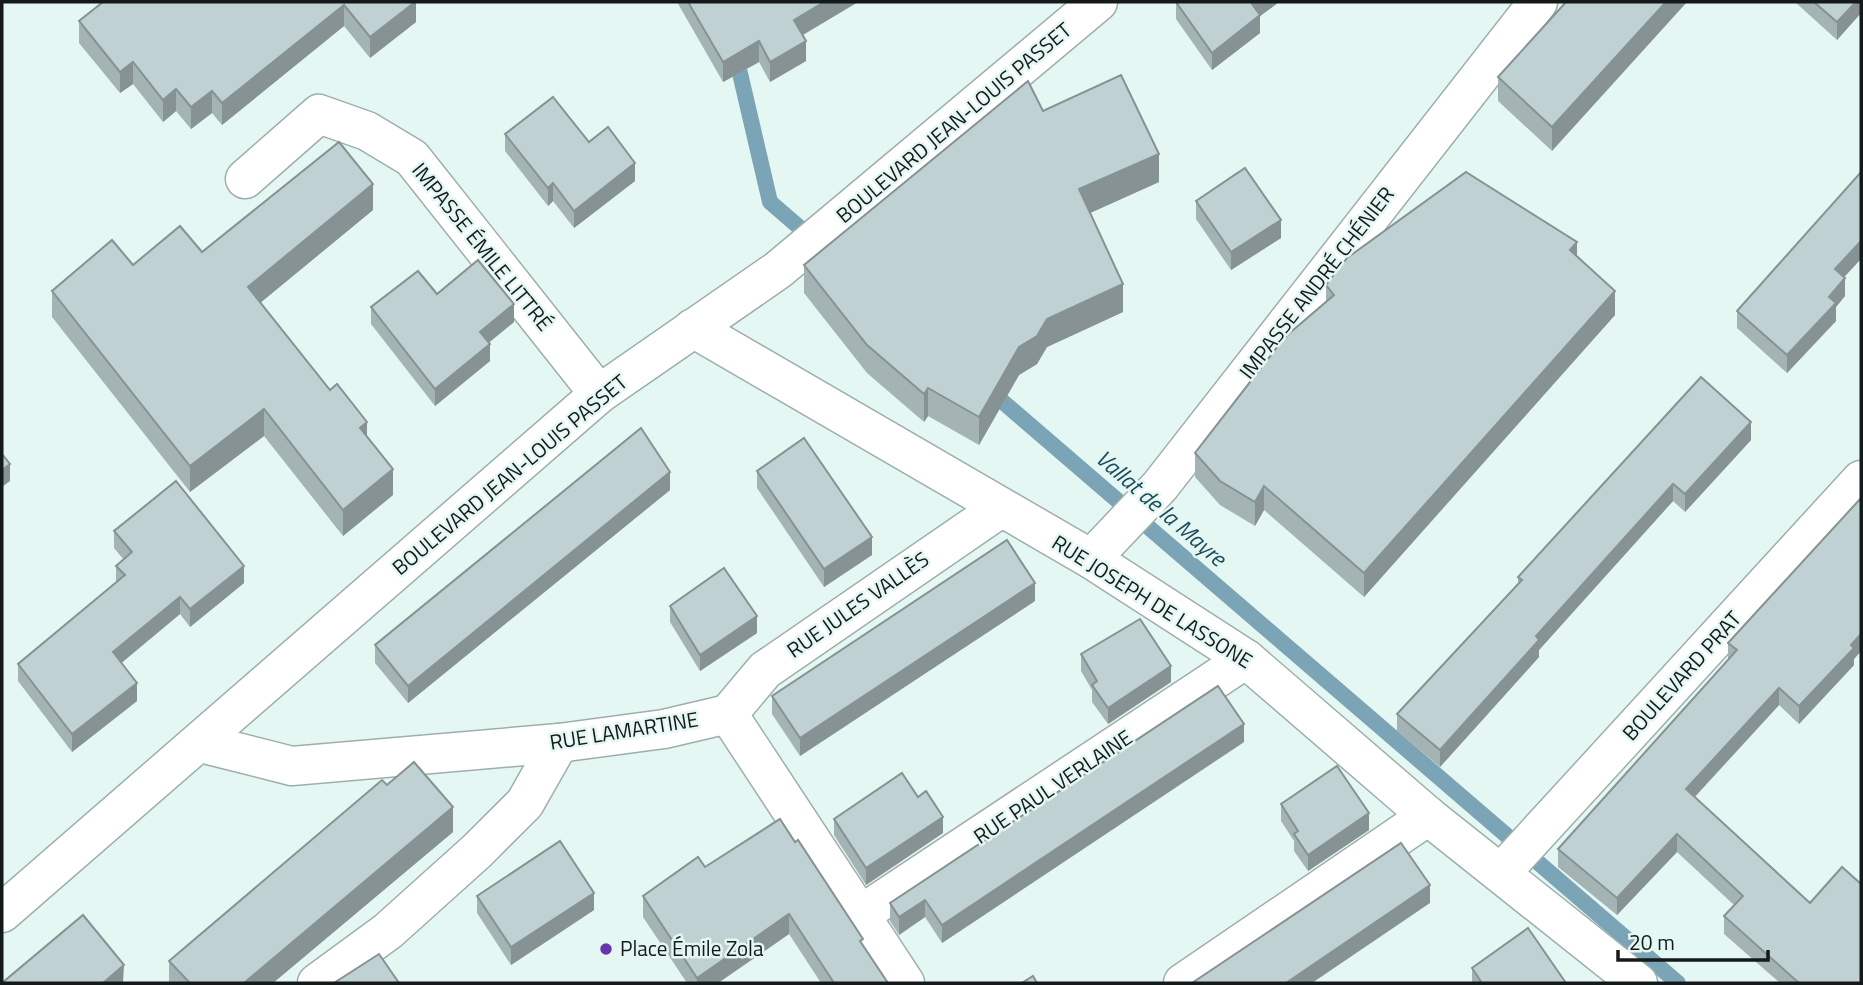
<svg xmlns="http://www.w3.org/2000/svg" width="1863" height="985" viewBox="0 0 1863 985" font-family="'Titillium Web',sans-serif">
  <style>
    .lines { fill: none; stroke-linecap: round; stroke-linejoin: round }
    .stream { stroke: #7ba5b6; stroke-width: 16 }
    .minor-casing { stroke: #9eafab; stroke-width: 41 }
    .minor { stroke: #fff; stroke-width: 38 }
    .wall { fill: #a4b4b5 }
    .shaded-wall { fill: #869293 }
    .building { fill: #bfd1d2; stroke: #869293; stroke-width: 2 }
    .poi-dot { fill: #6736ad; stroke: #e5f7f3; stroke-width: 2.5 }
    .labels { text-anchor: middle; stroke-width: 5; stroke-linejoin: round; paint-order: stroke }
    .street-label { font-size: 21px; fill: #141a19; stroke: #e5f7f3 }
    .poi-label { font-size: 21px; fill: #141a19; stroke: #e5f7f3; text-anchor: start }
    .water-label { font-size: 23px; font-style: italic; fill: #1e4b5d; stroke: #e5f7f3 }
  </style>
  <rect width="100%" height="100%" fill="#e5f7f3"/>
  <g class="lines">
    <g class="stream">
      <path d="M 735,52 L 770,202 L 814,240"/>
      <path d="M 988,389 L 1678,983"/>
    </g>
    <g class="minor-casing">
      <g id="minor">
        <path d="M 245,179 L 319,114 L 367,131 L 412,158 L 599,394"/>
        <path d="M 693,328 L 1091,559 L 1246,659 L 1428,816 L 1638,983"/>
        <path d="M 1091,559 L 1160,486 L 1538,2"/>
        <path d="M 728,714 L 765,670 L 999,509"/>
        <path d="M 201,743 L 292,766 L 559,743 L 664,729 L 728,714 L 905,983"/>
        <path d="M 1502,872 L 1861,480"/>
        <path d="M 2,913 L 599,394 L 778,270 L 1098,2"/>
        <path d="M 860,915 L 1246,659"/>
        <path d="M 317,983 L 388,931 L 477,851 L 525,803 L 559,743"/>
        <path d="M 1183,983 L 1428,816"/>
      </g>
    </g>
    <use href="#minor" class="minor"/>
  </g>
  <g class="wall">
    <path d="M 103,2 L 416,2 L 416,22 L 370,58 L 344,26 L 222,125 L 212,113 L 191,129 L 176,111 L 163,122 L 133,84 L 120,93 L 79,43 L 79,21 Z"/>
    <path d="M 677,2 L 858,2 L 803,35 L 806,61 L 770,82 L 759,62 L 723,82 Z"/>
    <path d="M 1176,2 L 1279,2 L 1260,16 L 1260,33 L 1212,70 L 1176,19 Z"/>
    <path d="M 1566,2 L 1552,151 L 1498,101 L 1498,77 Z"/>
    <path d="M 1795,2 L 1861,2 L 1861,13 L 1837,40 Z"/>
    <path d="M 1043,111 L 1159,182 L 1090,213 L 1123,312 L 1047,347 L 1037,364 L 1019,375 L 979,445 L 928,416 L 924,422 L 867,373 L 804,293 L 804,265 Z"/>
    <path d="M 505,134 L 589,142 L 635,181 L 574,228 L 553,201 L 548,206 L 505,151 Z"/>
    <path d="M 1196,201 L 1281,238 L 1231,270 L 1196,219 Z"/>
    <path d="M 373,210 L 260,303 L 367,436 L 393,495 L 343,536 L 264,436 L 190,492 L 52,317 L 52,291 L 133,265 L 202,252 Z"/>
    <path d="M 1577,256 L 1615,315 L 1364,597 L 1264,510 L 1255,526 L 1220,505 L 1195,477 L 1195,453 L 1326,301 L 1326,285 Z"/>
    <path d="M 1844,277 L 1845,296 L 1836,307 L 1836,321 L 1787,373 L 1737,328 L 1737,311 Z"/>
    <path d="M 437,294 L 514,322 L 489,342 L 490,361 L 435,406 L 371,324 L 371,307 Z"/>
    <path d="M 1701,377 L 1751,440 L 1685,512 L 1673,501 L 1539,650 L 1539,657 L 1440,767 L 1397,731 L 1397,714 L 1518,583 L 1518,577 Z"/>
    <path d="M 757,471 L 872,555 L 824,587 L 757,488 Z"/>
    <path d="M 670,490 L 408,703 L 375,663 L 375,645 Z"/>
    <path d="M 1861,498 L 1861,651 L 1854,659 L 1854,665 L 1799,724 L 1779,705 L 1695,797 L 1861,983 L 1780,983 L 1724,934 L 1724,916 L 1734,905 L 1677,852 L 1617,915 L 1558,867 L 1558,849 L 1728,659 L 1728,643 Z"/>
    <path d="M 114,531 L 244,583 L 190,627 L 180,614 L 121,663 L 137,701 L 72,752 L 18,681 L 18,664 L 116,582 L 116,566 L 124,560 L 114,548 Z"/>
    <path d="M 1035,601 L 800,756 L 772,714 L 772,696 Z"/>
    <path d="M 670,606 L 757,633 L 700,671 L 670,622 Z"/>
    <path d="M 1081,654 L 1171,682 L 1108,724 L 1092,702 L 1092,690 L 1081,671 Z"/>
    <path d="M 1244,742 L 942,943 L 925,917 L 899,935 L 890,921 L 890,903 Z"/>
    <path d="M 387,785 L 453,832 L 273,983 L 169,983 L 169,961 Z"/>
    <path d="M 1281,804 L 1369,830 L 1308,871 L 1294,851 L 1294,841 L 1281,821 Z"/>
    <path d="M 834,819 L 943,833 L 866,885 L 834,835 Z"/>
    <path d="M 705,867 L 863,946 L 888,983 L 821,983 L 789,934 L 718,983 L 687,983 L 643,917 L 643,896 Z"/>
    <path d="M 477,896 L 594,910 L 511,965 L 477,913 Z"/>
    <path d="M 1472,968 L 1566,983 L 1472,983 Z"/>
  </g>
  <g class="shaded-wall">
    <path d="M 415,2 L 416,2 L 416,22 L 370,58 L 370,37 Z"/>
    <path d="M 824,2 L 858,2 L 794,40 L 794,20 Z"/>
    <path d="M 1255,2 L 1279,2 L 1260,16 L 1260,33 L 1212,70 L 1212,53 Z"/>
    <path d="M 1666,2 L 1687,2 L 1552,151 L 1552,127 Z"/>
    <path d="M 1856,2 L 1861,2 L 1861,13 L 1837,40 L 1837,22 Z"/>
    <path d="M 344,5 L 344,26 L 222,125 L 222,103 Z"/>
    <path d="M 759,41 L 759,62 L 723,82 L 723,62 Z"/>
    <path d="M 806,41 L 806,61 L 770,82 L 770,62 Z"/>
    <path d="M 133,62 L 133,84 L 120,93 L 120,72 Z"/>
    <path d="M 176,89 L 176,111 L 163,122 L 163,100 Z"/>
    <path d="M 212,91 L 212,113 L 191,129 L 191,107 Z"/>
    <path d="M 1159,154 L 1159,182 L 1079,218 L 1079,189 Z"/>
    <path d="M 635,163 L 635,181 L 574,228 L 574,211 Z"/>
    <path d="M 553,183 L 553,201 L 548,206 L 548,188 Z"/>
    <path d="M 373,184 L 373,210 L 248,313 L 248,287 Z"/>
    <path d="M 1281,220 L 1281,238 L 1231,270 L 1231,252 Z"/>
    <path d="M 1861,241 L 1861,259 L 1835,287 L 1835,269 Z"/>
    <path d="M 1577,242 L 1577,266 L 1570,250 Z"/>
    <path d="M 1845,278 L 1845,296 L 1836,307 L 1836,321 L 1787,373 L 1787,355 L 1829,297 Z"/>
    <path d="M 1123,284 L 1123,312 L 1047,347 L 1037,364 L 1019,375 L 979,445 L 979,417 L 1019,347 L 1047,319 Z"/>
    <path d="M 1615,291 L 1615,315 L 1364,597 L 1364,573 Z"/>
    <path d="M 514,304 L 514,322 L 480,350 L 480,332 Z"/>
    <path d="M 490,344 L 490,361 L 435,406 L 435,389 Z"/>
    <path d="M 928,388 L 928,416 L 924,422 L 924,394 Z"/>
    <path d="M 264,409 L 264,436 L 190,492 L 190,466 Z"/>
    <path d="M 367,422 L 367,449 L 360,428 Z"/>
    <path d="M 1751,422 L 1751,440 L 1685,512 L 1685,494 Z"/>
    <path d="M 10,464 L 10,481 L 2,487 L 2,470 Z"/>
    <path d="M 393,469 L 393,495 L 343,536 L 343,510 Z"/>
    <path d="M 670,472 L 670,490 L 408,703 L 408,686 Z"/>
    <path d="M 1673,484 L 1673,501 L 1539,650 L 1539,657 L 1440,767 L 1440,750 L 1536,636 Z"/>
    <path d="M 1264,486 L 1264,510 L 1255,526 L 1255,502 Z"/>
    <path d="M 872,537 L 872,555 L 824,587 L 824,569 Z"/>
    <path d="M 244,566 L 244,583 L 190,627 L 190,609 Z"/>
    <path d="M 1035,583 L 1035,601 L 800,756 L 800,738 Z"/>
    <path d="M 180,597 L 180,614 L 113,670 L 113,652 Z"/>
    <path d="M 757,616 L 757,633 L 700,671 L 700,655 Z"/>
    <path d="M 1861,634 L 1861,651 L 1854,659 L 1854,665 L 1799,724 L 1799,706 Z"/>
    <path d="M 1171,666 L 1171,682 L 1108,724 L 1108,708 Z"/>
    <path d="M 137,683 L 137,701 L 72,752 L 72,734 Z"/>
    <path d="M 1779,688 L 1779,705 L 1686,806 L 1686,789 Z"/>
    <path d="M 1244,724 L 1244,742 L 942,943 L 942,925 Z"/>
    <path d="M 453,807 L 453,832 L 273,983 L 244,983 Z"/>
    <path d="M 1369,813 L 1369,830 L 1308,871 L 1308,855 Z"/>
    <path d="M 943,817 L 943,833 L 866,885 L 866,868 Z"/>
    <path d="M 1677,834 L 1677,852 L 1617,915 L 1617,898 Z"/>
    <path d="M 1430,885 L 1430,903 L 1312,983 L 1286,983 Z"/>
    <path d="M 594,893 L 594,910 L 511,965 L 511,947 Z"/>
    <path d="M 925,900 L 925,917 L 899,935 L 899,917 Z"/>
    <path d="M 789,914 L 789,934 L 718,983 L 697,983 L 697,978 Z"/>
    <path d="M 124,965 L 123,983 L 103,983 Z"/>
  </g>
  <g class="building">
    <path d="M 103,2 L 415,2 L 370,37 L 344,5 L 222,103 L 212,91 L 191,107 L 176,89 L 163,100 L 133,62 L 120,72 L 79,21 Z"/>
    <path d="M 688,2 L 824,2 L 794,20 L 806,41 L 770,62 L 759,41 L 723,62 Z"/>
    <path d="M 1176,2 L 1255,2 L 1252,4 L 1260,15 L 1212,53 Z"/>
    <path d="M 1566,2 L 1666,2 L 1552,127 L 1498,77 Z"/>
    <path d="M 1814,2 L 1856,2 L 1837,22 Z"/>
    <path d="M 1121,75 L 1159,154 L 1079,189 L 1123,284 L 1047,319 L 1037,336 L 1019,347 L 979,417 L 928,388 L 924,394 L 867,345 L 804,265 L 1028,81 L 1043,111 Z"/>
    <path d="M 553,97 L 589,142 L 608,127 L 635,163 L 574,211 L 553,183 L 548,188 L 505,134 Z"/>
    <path d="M 339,142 L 373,184 L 248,287 L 330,390 L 337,384 L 367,422 L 360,428 L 393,469 L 343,510 L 264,409 L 190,466 L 52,291 L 112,240 L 133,265 L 180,226 L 202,252 Z"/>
    <path d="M 1245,168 L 1281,220 L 1231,252 L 1196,201 Z"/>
    <path d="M 1466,172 L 1577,242 L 1570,250 L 1615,291 L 1364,573 L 1264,486 L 1255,502 L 1220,481 L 1195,453 L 1285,337 L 1334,295 L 1326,285 L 1347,258 Z"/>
    <path d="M 1861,172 L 1861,241 L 1835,269 L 1845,278 L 1829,297 L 1836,303 L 1787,355 L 1737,311 Z"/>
    <path d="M 478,260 L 514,304 L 480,332 L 490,344 L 435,389 L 371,307 L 418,271 L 437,294 Z"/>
    <path d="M 1701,377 L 1751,422 L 1685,494 L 1673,484 L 1536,636 L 1539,640 L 1440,750 L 1397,714 L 1522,580 L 1518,577 Z"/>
    <path d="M 641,428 L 670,472 L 408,686 L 375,645 Z"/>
    <path d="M 804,438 L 872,537 L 824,569 L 757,471 Z"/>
    <path d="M 2,454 L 10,464 L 2,470 Z"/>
    <path d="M 176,481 L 244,566 L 190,609 L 180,597 L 113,652 L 137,683 L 72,734 L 18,664 L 125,575 L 116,566 L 132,552 L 114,531 Z"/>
    <path d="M 1861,498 L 1861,634 L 1851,645 L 1854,648 L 1799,706 L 1779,688 L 1686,789 L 1810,903 L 1842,867 L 1861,884 L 1861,982 L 1860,983 L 1799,983 L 1724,916 L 1743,896 L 1677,834 L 1617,898 L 1558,849 L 1737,650 L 1728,643 Z"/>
    <path d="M 1007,540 L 1035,583 L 800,738 L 772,696 Z"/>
    <path d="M 724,568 L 757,616 L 700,655 L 670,606 Z"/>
    <path d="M 1140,619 L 1171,666 L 1108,708 L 1092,685 L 1097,681 L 1081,654 Z"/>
    <path d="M 1218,686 L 1244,724 L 942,925 L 925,900 L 899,917 L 890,903 Z"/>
    <path d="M 414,762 L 453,807 L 244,983 L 190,983 L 169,961 L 382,780 L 387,785 Z"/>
    <path d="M 1337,766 L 1369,813 L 1308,855 L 1294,834 L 1298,831 L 1281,804 Z"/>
    <path d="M 902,773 L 918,797 L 926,791 L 943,817 L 866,868 L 834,819 Z"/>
    <path d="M 780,819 L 795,842 L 798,840 L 863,939 L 860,941 L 888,983 L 834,983 L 789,914 L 697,978 L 643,896 L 698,857 L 705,867 Z"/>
    <path d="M 560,841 L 594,893 L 511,947 L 477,896 Z"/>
    <path d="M 1401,843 L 1430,885 L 1286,983 L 1192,983 Z"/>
    <path d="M 83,915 L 124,965 L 103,983 L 2,983 Z"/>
    <path d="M 1528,928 L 1566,983 L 1482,983 L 1472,968 Z"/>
    <path d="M 379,954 L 399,983 L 334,983 Z"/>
    <path d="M 1033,976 L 1037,983 L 1022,983 Z"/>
  </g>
  <circle class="poi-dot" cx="606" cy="949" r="7"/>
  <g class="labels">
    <g class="street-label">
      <text transform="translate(954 123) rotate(-40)" y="7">BOULEVARD JEAN-LOUIS PASSET</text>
      <text transform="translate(482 247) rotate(51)" y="7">IMPASSE ÉMILE LITTRÉ</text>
      <text transform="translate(1317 283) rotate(-52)" y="7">IMPASSE ANDRÉ CHÉNIER</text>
      <text transform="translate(510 475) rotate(-40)" y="7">BOULEVARD JEAN-LOUIS PASSET</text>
      <text transform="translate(1152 602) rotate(32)" y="7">RUE JOSEPH DE LASSONE</text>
      <text transform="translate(858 605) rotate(-35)" y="7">RUE JULES VALLÈS</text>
      <text transform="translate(1682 676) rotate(-48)" y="7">BOULEVARD PRAT</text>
      <text transform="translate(624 731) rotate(-9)" y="7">RUE LAMARTINE</text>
      <text transform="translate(1053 787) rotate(-34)" y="7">RUE PAUL VERLAINE</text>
    </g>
    <g class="poi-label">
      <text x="620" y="956">Place Émile Zola</text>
    </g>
    <g class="water-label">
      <text transform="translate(1161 508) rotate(41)" y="8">Vallat de la Mayre</text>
    </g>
  </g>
  <rect width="1863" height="985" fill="none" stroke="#141a19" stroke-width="7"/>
  <path d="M1618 950v10h150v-10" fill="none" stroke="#141a19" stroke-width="3.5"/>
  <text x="1629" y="950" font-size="21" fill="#141a19" stroke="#e5f7f3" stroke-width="5" paint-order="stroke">20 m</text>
</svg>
